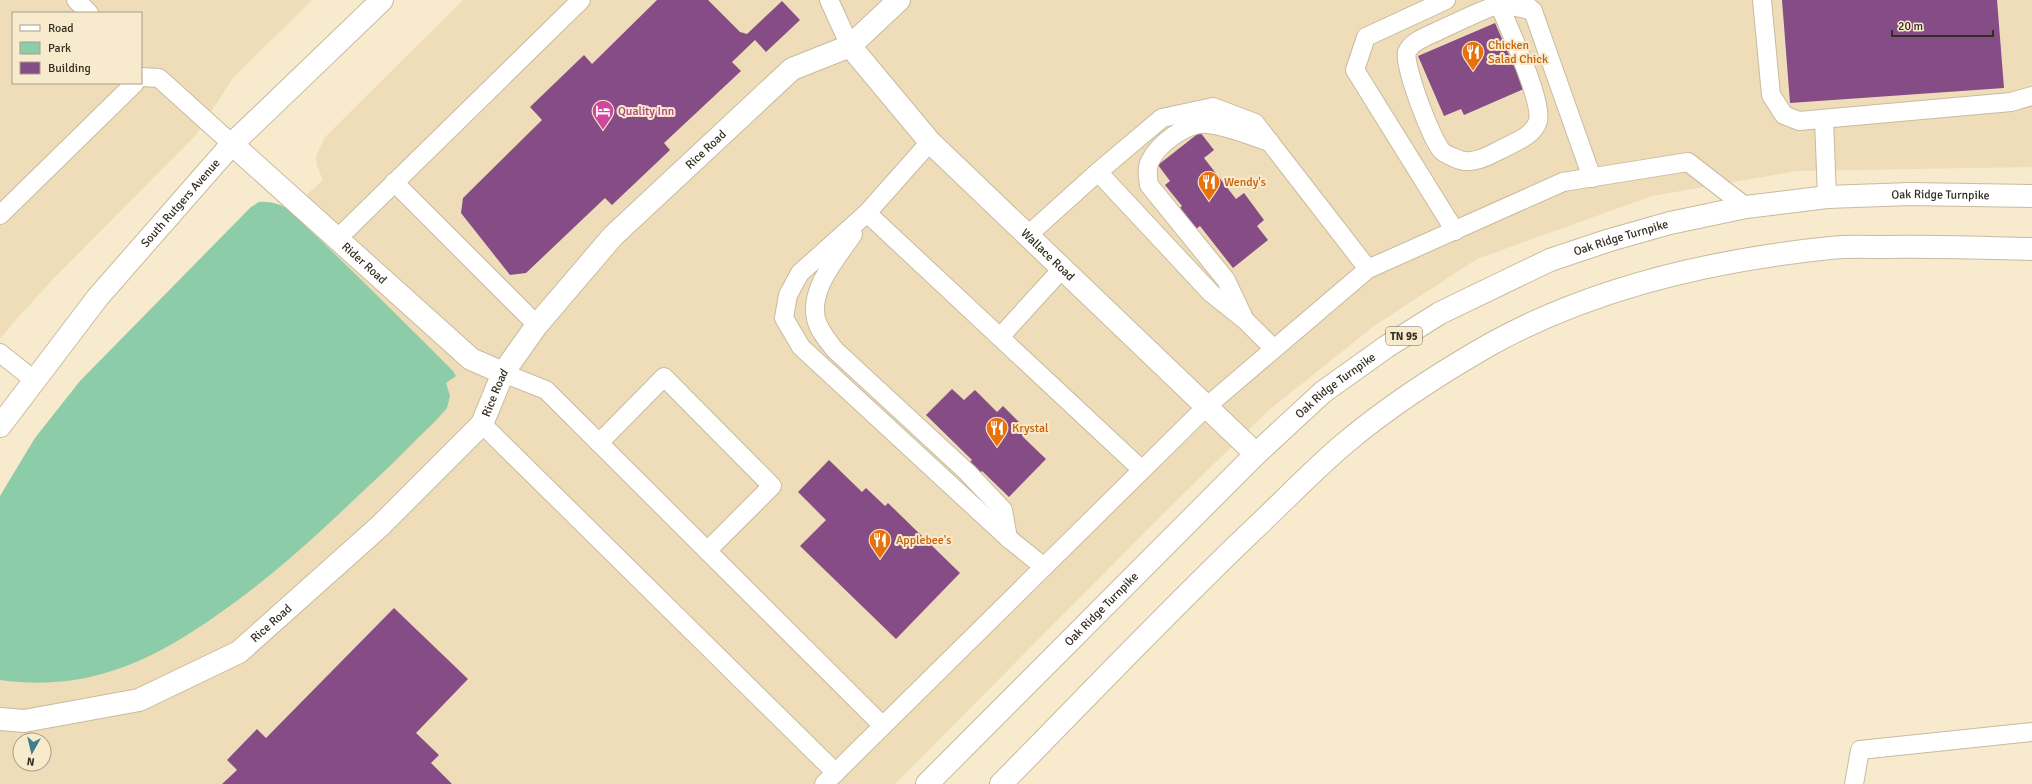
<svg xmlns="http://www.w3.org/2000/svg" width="2032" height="784" viewBox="0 0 2032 784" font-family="Signika,sans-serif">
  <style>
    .built { fill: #eeddb8; fill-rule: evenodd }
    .green { fill: #8dcca9 }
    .building { fill: #864c86 }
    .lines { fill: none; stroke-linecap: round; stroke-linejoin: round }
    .lane-casing { stroke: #c8bb9e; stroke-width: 20 }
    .street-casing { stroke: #c8bb9e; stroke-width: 24 }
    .secondary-casing { stroke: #c8bb9e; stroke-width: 24 }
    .highway-casing { stroke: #c8bb9e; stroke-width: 24 }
    .lane { stroke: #fff; stroke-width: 18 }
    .street { stroke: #fff; stroke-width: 22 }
    .secondary { stroke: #fff; stroke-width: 22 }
    .highway { stroke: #fff; stroke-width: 22 }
    .labels { text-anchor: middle; stroke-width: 4; stroke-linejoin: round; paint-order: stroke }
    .shield { fill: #f8eacc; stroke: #6e6655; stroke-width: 1 }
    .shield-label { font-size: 11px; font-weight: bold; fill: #332d22 }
    .food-label { font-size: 12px; fill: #c56008; stroke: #f8eacc; text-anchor: start }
    .hotel-label { font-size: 12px; fill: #b23c85; stroke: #f8eacc; text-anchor: start }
    .street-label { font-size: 12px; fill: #332d22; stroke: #f8eacc }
  </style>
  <rect width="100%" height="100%" fill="#f8eacc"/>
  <g class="built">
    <path d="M 0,0 L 312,0 L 233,78 L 195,136 L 54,278 L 14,322 L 0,339 ZM 13,13 L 141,13 L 141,83 L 13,83 Z"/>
    <path d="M 463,0 L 2032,0 L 2032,167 L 1797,171 L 1652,196 L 1477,259 L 1374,326 L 1269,410 L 1167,510 L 895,784 L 0,784 L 0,496 L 13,474 L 35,438 L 80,381 L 251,207 L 259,202 L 266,202 L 290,210 L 323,180 L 317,166 L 316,156 L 325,137 ZM 20,740 L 44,740 L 44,764 L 20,764 Z"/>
  </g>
  <path class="green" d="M 259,202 C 268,201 283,204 290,211 C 345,263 399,317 453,371 L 456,376 L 446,383 L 450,396 L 447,408 C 439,418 429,427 420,436 C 400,456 380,476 359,495 C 318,534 277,572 231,605 C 159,658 92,693 0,680 L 0,496 L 35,438 L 80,381 L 251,207 Z"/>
  <g class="building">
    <path d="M 657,0 L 708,0 L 740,32 L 747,34 L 782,1 L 800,20 L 766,52 L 755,40 L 732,62 L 741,71 L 664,143 L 670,150 L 612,205 L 605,198 L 526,273 L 510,275 L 461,213 L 463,198 L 542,120 L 530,107 L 584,55 L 592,64 Z"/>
    <path d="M 1782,0 L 1997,0 L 2004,88 L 1790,103 Z"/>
    <path d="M 1495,23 L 1510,57 L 1514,55 L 1528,87 L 1464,115 L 1461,109 L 1444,116 L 1418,56 Z"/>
    <path d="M 1200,132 L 1214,150 L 1204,158 L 1236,199 L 1244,193 L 1264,220 L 1257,226 L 1268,240 L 1233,268 L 1200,226 L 1196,229 L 1180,208 L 1182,206 L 1165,185 L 1170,181 L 1158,165 Z"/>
    <path d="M 952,389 L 964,400 L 975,390 L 997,412 L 1003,406 L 1029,432 L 1023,437 L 1046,459 L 1009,497 L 982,471 L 972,480 L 967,465 L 972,460 L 926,415 Z"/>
    <path d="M 829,460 L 862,492 L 866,488 L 885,506 L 888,503 L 960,573 L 896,639 L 800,546 L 826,520 L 798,492 Z"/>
    <path d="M 394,608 L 468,679 L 416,733 L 439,755 L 431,763 L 452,784 L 222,784 L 237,770 L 227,760 L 257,729 L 266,738 Z"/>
  </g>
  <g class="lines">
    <g class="lane-casing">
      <g id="lane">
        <path d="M 76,0 L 89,13"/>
        <path d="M 829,0 L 850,46"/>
        <path d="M 1446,0 L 1366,37 L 1355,70 L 1455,231"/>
        <path d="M 1497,0 L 1499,4 C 1508,27 1543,100 1538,121 C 1534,135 1517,141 1506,147 C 1493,153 1475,165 1460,160 C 1455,158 1446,155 1442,151 C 1432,141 1403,65 1407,52 C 1411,42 1427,36 1436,32 C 1447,27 1491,5 1500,5 C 1510,4 1523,9 1533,11"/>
        <path d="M 1762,0 L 1771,95 L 1784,115 L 1799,121 L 2011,102 L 2032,96"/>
        <path d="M 1524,3 L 1533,11 L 1592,178"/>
        <path d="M 141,77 L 159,78 L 232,144"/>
        <path d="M 1824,119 L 1827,197"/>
        <path d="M 930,142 L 867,213 L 800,273 L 788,295 L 784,318 L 801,347 L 1008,538 L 1044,567"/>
        <path d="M 394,182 L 537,325"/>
        <path d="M 867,213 L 1142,470"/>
        <path d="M 0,215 L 135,83"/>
        <path d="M 853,234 C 838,257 809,288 816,319 C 819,331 828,341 835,350 L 967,472 L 1003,510 L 1008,538"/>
        <path d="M 1028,235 L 1098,172"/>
        <path d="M 337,239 L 581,0"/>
        <path d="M 1243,316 L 1226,280 L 1149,185 C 1148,177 1146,169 1150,161 C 1159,143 1187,122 1208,124 C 1229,126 1250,136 1270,142"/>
        <path d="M 1000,337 L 1062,269"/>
        <path d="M 1274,349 L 1246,321 L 1211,293 L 1098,172 L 1162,118 L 1213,107 L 1255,123 L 1368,269"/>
        <path d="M 0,353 L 34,380"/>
        <path d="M 503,373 L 546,390 L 883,726"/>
        <path d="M 482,424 L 836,773"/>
        <path d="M 599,443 L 664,377 L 772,486 L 707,551"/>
        <path d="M 824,784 L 1206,407 L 1368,269 L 1563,182 L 1688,162 L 1746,207"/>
        <path d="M 1854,784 L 1860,750 L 2032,732"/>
      </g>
    </g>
    <g class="street-casing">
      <g id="street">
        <path id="s1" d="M 850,46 L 930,142 L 1256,454"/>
        <path id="s2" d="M 232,144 L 471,359 L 503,373"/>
        <path id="s3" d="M 0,719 L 24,721 L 139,700 L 239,652 L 380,526 L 482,424 L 503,373 L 537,325 L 613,236 L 792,69 L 850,46 L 899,0"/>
      </g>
    </g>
    <g class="secondary-casing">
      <g id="secondary">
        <path id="s4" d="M 0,426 L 98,297 L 232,144 L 382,0"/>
      </g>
    </g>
    <g class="highway-casing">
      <g id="highway">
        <path id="s5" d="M 927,784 L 1256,454 L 1323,392 L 1386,347 L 1440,313 L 1550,260 L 1610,240 L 1670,223 L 1746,207 L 1827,197 L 1910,194 L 2032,196"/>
        <path d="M 1001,784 C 1084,700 1165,614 1251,532 C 1282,503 1312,471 1344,444 C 1389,406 1440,373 1491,344 C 1594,287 1714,260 1830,248 C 1848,246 1867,247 1885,247 C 1934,246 1983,248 2032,249"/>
      </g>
    </g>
    <use href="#lane" class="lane"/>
    <use href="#street" class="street"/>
    <use href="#secondary" class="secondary"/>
    <use href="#highway" class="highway"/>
  </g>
  <defs>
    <g id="restaurant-pin" transform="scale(1.15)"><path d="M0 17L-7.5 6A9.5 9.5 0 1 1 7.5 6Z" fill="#e8710a" stroke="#f8eacc"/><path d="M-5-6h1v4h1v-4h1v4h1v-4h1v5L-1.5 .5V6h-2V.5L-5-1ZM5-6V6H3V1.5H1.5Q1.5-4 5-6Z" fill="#fff"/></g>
    <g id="hotel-pin" transform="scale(1.15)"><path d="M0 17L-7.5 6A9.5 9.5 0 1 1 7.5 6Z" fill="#d1479c" stroke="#f8eacc"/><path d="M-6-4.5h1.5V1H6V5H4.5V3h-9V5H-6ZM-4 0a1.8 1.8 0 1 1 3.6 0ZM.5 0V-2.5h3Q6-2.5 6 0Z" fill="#fff"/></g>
  </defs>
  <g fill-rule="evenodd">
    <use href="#restaurant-pin" x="1473" y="52"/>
    <use href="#hotel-pin" x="603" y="111"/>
    <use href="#restaurant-pin" x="1209" y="182"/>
    <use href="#restaurant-pin" x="997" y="428"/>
    <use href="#restaurant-pin" x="880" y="540"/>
  </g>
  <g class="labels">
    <rect class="shield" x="1386" y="327" width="36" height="18" rx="3"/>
    <g class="shield-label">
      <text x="1404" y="340">TN 95</text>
    </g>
    <g class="food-label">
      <text x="1488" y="49">Chicken<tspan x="1488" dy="14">Salad Chick</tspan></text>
      <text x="1224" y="186">Wendy's</text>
      <text x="1012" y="432">Krystal</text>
      <text x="896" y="544">Applebee's</text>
    </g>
    <g class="hotel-label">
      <text x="618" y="115">Quality Inn</text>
    </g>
    <g class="street-label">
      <text dy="4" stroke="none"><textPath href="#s3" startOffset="943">Rice Road</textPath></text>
      <text dy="4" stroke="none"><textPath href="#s5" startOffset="1219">Oak Ridge Turnpike</textPath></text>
      <text dy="4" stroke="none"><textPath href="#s4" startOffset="287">South Rutgers Avenue</textPath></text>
      <text dy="4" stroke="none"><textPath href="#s5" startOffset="895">Oak Ridge Turnpike</textPath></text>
      <text dy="4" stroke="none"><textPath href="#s1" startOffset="288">Wallace Road</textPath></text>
      <text dy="4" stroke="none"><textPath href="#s2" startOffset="178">Rider Road</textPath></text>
      <text dy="4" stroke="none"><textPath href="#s5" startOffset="571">Oak Ridge Turnpike</textPath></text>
      <text dy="4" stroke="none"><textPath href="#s3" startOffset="619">Rice Road</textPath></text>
      <text dy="4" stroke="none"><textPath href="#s5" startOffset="247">Oak Ridge Turnpike</textPath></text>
      <text dy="4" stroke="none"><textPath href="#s3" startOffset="295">Rice Road</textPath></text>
    </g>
  </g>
  <rect x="12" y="12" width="130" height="72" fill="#f8eacc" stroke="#a99e88"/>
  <rect x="20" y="25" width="20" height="6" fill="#ffffff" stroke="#a99e88"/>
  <text x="48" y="32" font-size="12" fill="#332d22">Road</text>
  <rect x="20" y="42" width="20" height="12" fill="#8dcca9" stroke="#a99e88"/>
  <text x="48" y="52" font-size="12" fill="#332d22">Park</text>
  <rect x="20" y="62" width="20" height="12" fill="#864c86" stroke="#a99e88"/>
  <text x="48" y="72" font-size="12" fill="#332d22">Building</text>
  <g transform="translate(32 752) rotate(188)"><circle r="19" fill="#f8eacc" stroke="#a99e88"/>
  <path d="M0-3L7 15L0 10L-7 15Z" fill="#3c7e90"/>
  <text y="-6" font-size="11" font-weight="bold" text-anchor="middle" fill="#332d22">N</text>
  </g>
  <path d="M1892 30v6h101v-6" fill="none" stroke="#332d22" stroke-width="2"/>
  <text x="1898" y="30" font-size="12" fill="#332d22" stroke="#f8eacc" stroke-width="3" paint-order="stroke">20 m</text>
</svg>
